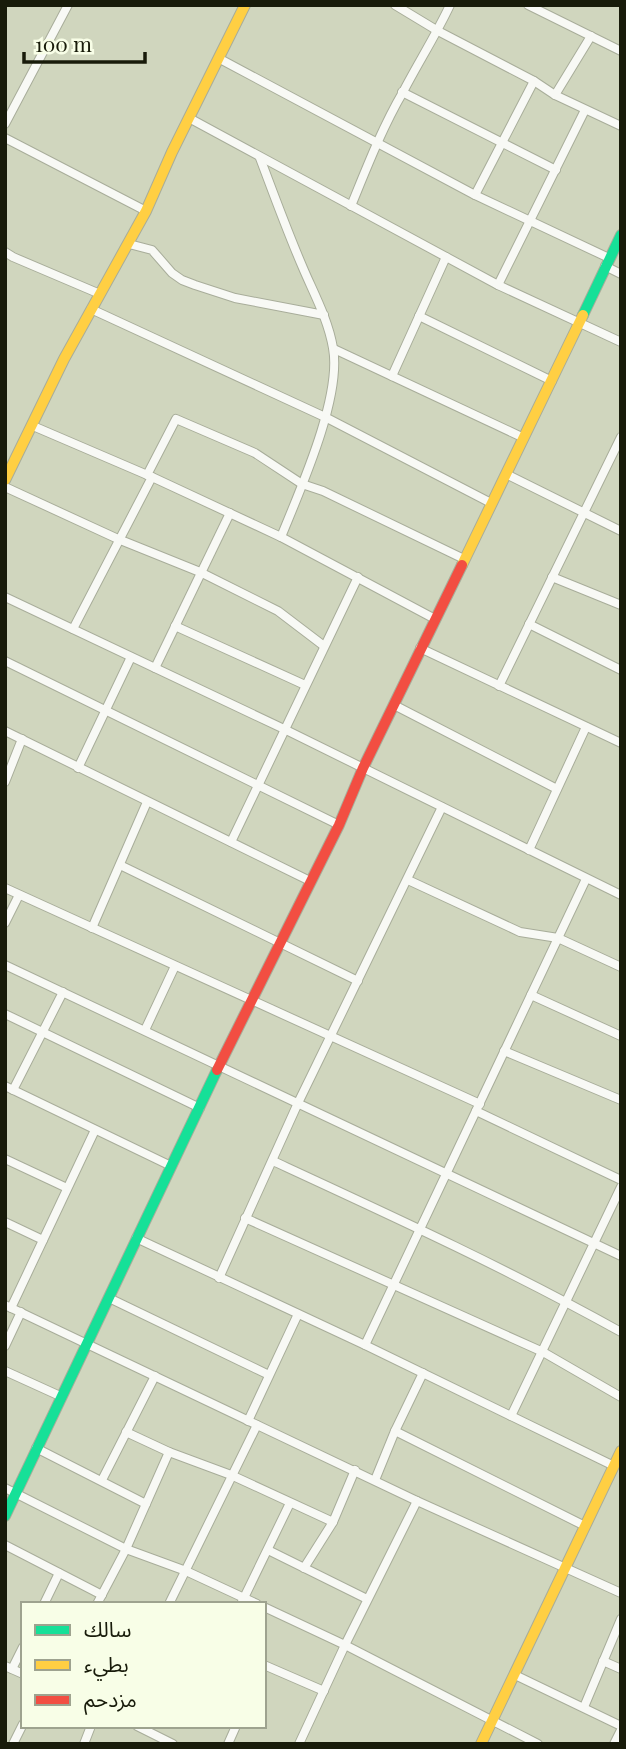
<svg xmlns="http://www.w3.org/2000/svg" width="626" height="1749" viewBox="0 0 626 1749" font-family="'Playfair Display','Noto Sans Arabic',serif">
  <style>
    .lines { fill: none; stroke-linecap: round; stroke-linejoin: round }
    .street-casing { stroke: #a8ad9a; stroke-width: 10 }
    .fast-casing { stroke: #a8ad9a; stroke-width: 12 }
    .slow-casing { stroke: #a8ad9a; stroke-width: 12 }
    .jam-casing { stroke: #a8ad9a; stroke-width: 12 }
    .street { stroke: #f8f9f5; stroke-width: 8 }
    .fast { stroke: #16e098; stroke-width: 10 }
    .slow { stroke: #ffcf43; stroke-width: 10 }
    .jam { stroke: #f24e42; stroke-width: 10 }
  </style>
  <rect width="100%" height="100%" fill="#d0d6be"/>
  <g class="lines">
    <g class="street-casing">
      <g id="street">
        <path d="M 395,5 L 438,31 L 534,81 L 555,95 L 621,126"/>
        <path d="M 528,5 L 621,51"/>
        <path d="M 220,59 L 475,195 L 609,258"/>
        <path d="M 402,92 L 556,170"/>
        <path d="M 555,95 L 591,36"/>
        <path d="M 189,118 L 498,285 L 621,342"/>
        <path d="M 5,124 L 68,5"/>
        <path d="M 5,138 L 146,211"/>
        <path d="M 260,158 C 274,195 287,231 303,268 C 314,294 328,319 333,348 C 342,397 300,490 281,537"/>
        <path d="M 475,195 L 534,81"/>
        <path d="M 351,206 C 367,167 382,128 403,92 C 418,63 436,35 450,5"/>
        <path d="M 129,244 L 152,250 L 172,273 L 182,280 L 195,285 L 235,298 L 324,315"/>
        <path d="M 5,252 L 13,257 L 100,294"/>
        <path d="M 605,266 L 621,274"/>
        <path d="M 498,285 L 585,110"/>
        <path d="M 91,309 L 325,417 L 491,503"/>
        <path d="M 419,316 L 552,381"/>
        <path d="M 334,349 L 524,438"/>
        <path d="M 392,376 L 446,257"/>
        <path d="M 33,426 L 152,477 L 281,537 L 435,619"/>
        <path d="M 506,474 L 621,531"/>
        <path d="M 147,475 L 176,419 L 255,453 L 302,484 L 323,491 L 464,559"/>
        <path d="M 5,487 L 118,539 L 200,572 L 278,611 L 324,646"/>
        <path d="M 552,577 L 621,605"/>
        <path d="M 5,597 L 284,729 L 621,895"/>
        <path d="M 529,624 L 621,670"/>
        <path d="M 175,626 L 305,685"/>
        <path d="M 73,629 L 152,477"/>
        <path d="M 420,648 L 621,743"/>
        <path d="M 5,661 L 339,825"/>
        <path d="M 155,668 L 230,513"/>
        <path d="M 499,686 L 621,437"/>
        <path d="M 394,705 L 557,789"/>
        <path d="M 5,731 L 310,881"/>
        <path d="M 78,768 L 131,657"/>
        <path d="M 5,782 L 22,739"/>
        <path d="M 231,842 L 358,577"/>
        <path d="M 529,850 L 586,727"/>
        <path d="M 120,865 L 358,981"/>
        <path d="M 408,880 L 520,932 L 558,938 L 621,967"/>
        <path d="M 5,888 L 480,1104"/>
        <path d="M 5,923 L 19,895"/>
        <path d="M 92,928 L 147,802"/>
        <path d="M 5,965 L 621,1256"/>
        <path d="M 531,995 L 621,1036"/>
        <path d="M 5,1014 L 200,1108"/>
        <path d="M 145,1030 L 175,966"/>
        <path d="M 504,1051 L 621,1100"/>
        <path d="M 5,1086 L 171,1166"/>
        <path d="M 13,1090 L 63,992"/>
        <path d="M 476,1111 L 621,1180"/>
        <path d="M 5,1159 L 67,1188"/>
        <path d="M 273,1161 C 390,1215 508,1269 621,1332"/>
        <path d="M 245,1218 L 543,1352 L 621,1397"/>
        <path d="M 5,1222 L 43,1240"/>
        <path d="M 136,1238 L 365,1345 L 614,1466"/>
        <path d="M 219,1278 L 298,1103 L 442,807"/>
        <path d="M 109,1298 L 269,1375"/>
        <path d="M 5,1305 L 417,1501 L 621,1593"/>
        <path d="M 11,1308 L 95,1130"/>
        <path d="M 365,1345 L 586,879"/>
        <path d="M 5,1346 L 21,1312"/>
        <path d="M 5,1371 L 60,1396"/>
        <path d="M 511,1416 L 621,1187"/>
        <path d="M 248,1421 L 298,1314"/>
        <path d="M 395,1431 L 585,1526"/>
        <path d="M 126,1432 L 169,1452 L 231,1475 L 333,1522"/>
        <path d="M 36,1448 L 146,1504"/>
        <path d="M 102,1480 L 155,1376"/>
        <path d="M 375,1480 L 395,1431 L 423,1373"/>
        <path d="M 5,1488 L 126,1549 L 186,1571 L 257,1604"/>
        <path d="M 5,1545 L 102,1595"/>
        <path d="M 268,1550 L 367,1599"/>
        <path d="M 304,1568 L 333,1522 L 355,1470"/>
        <path d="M 44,1604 L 59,1573"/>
        <path d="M 97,1604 L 126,1549 L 169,1452"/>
        <path d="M 169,1604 L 257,1425"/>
        <path d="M 241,1604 L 290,1503"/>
        <path d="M 264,1607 L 345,1645 L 417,1501"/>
        <path d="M 603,1661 L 621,1669"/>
        <path d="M 264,1665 L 324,1691"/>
        <path d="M 5,1666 L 23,1674"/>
        <path d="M 12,1669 L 23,1647"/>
        <path d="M 515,1675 L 621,1726"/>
        <path d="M 584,1707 L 621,1619"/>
        <path d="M 137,1726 L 173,1744"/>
        <path d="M 13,1744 L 23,1724"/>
        <path d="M 84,1744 L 91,1726"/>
        <path d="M 228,1744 L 236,1726"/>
        <path d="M 299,1744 L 345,1645 L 538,1744"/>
        <path d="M 614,1744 L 621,1730"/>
      </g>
    </g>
    <g class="fast-casing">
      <g id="fast">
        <path d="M 583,315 L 621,235"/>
        <path d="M 5,1516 L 217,1070"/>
      </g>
    </g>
    <g class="slow-casing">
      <g id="slow">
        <path d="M 5,480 L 64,359 L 146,211 L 172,152 L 245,5"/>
        <path d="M 462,565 L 583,315"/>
        <path d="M 481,1744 L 621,1451"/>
      </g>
    </g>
    <g class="jam-casing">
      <path id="jam" d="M 217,1070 L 339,825 L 363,768 L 462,565"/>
    </g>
    <use href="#street" class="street"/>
    <use href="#fast" class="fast"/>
    <use href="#slow" class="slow"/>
    <use href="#jam" class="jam"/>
  </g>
  <rect width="626" height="1749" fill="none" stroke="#181b0a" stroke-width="14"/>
  <rect x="21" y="1602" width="245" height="126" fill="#f8fee7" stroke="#9ea38f" stroke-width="2"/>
  <rect x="35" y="1625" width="35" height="10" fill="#16e098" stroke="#9ea38f" stroke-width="2"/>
  <text x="84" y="1637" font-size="21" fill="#181b0a">سالك</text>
  <rect x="35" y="1660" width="35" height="10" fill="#ffcf43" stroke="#9ea38f" stroke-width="2"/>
  <text x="84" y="1672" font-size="21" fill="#181b0a">بطيء</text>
  <rect x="35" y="1695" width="35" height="10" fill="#f24e42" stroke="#9ea38f" stroke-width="2"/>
  <text x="84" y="1707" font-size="21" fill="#181b0a">مزدحم</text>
  <path d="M24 52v10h121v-10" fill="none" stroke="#181b0a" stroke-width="3.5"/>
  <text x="35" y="52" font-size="21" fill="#181b0a" stroke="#f8fee7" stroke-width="5" paint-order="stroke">100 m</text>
</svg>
